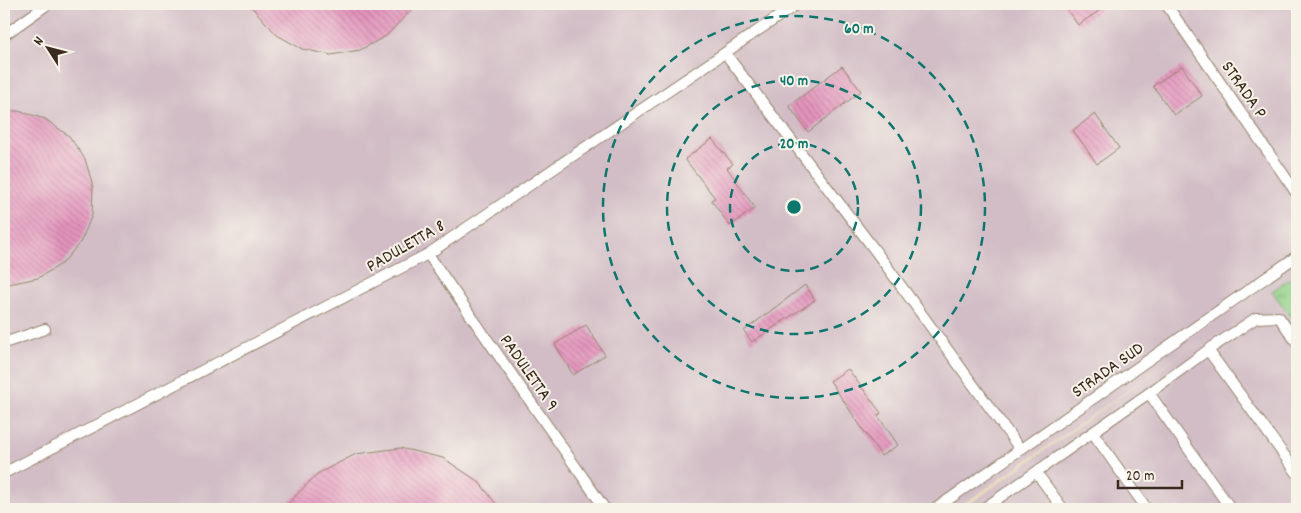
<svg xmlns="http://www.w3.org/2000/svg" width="1301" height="513" viewBox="0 0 1301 513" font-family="Dekko,sans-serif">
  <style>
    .industrial { fill: #d2bdc6 }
    .grass { fill: url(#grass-tufts); stroke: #667e53 }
    .building { fill: url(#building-back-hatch) }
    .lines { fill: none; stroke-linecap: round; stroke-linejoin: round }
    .service-casing { stroke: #94836c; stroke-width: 12 }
    .service { stroke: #fff; stroke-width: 10 }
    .ring { fill: none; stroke: #0f766e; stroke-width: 2.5; stroke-dasharray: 9 6 }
    .labels { text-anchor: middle; stroke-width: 4; stroke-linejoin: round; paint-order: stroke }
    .street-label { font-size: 18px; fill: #3b2a1e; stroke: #f7f3e8 }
    .centre { fill: #0f766e; stroke: #f7f3e8; stroke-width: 2.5 }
    .ring-label { font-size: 15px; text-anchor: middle; font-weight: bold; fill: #0f766e; stroke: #f7f3e8; stroke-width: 4; stroke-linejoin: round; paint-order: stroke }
  </style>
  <defs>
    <pattern id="grass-tufts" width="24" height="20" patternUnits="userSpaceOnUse" patternTransform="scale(1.25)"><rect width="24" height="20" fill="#90d188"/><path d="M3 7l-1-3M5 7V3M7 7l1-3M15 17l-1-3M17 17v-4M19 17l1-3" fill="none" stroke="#77aa6f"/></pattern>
    <pattern id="building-back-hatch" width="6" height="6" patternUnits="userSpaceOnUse" patternTransform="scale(1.25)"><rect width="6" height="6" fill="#e494bd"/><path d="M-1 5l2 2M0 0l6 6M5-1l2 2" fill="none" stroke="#ba7999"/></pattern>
  </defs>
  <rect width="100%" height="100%" fill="#f7f3e8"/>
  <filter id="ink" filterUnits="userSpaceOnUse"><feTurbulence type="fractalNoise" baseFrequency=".02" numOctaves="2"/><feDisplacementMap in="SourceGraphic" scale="10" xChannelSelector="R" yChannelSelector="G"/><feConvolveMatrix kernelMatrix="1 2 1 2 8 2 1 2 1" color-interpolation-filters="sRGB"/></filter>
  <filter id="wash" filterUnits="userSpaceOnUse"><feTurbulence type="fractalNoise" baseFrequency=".0096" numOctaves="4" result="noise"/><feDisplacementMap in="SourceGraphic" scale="20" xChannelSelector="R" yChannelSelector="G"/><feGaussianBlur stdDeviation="1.12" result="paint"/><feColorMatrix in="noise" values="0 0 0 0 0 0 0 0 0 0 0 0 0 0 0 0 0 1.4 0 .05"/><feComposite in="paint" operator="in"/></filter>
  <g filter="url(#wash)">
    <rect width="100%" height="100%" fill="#eddcba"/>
    <path class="industrial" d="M 4,4 L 1297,4 L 1297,274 L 1272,291 L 1297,326 L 1297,509 L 962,509 L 1205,337 L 956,509 L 4,509 Z"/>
    <path class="grass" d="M 1297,274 L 1297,326 L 1272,291 Z"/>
    <g id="blocks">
      <g class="building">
        <path d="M 249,4 L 417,4 L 386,36 L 360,50 L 331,55 L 302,49 L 277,35 Z"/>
        <path d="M 1063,4 L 1109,4 L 1078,25 Z"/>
        <path d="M 842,66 L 861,91 L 808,132 L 789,106 Z"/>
        <path d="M 1182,66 L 1202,96 L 1174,115 L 1153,86 Z"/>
        <path d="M 4,111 L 18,111 L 45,119 L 69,136 L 85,159 L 93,186 L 92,215 L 81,241 L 63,263 L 38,278 L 4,285 Z"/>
        <path d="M 1095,114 L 1119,148 L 1097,164 L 1073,130 Z"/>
        <path d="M 712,139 L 733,164 L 727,168 L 755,208 L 730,226 L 711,200 L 715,198 L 685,159 Z"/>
        <path d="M 805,285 L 815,300 L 752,342 L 744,331 Z"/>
        <path d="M 586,325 L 605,355 L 573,375 L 555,344 Z"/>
        <path d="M 848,369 L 881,413 L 878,416 L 898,445 L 881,456 L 830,381 Z"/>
        <path d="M 400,448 L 443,458 L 479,482 L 500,509 L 283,509 L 317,474 L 356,454 Z"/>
      </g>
    </g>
  </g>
  <g filter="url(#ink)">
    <use href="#blocks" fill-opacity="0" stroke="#94836c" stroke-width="1"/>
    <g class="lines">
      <g class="service-casing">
        <g id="service">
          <path d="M 1166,4 L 1297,194"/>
          <path d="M 4,35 L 48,4"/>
          <path d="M 725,53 L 877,253 L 1020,449"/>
          <path d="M 428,254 L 605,509"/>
          <path d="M 4,343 L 45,329"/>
          <path d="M 1208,350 L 1297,473"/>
          <path d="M 1149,393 L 1231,509"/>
          <path d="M 1093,433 L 1147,509"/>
          <path d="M 1036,472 L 1063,509"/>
          <path d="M 4,473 L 428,254 L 797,4"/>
          <path d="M 935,509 L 1297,256"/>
          <path d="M 983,509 L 1149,393 L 1208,350 L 1256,318 L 1279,317 L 1297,343"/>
        </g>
      </g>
      <use href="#service" class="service"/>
    </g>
  </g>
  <g class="ring">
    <circle cx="794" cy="207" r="64"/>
    <circle cx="794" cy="207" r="127"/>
    <circle cx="794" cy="207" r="191"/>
  </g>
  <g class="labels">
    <g class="street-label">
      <text transform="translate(1245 89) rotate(55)" y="6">STRADA P</text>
      <text transform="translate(405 245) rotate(-30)" y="6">PADULETTA 8</text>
      <text transform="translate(1107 369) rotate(-35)" y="6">STRADA SUD</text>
      <text transform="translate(530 372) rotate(55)" y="6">PADULETTA 9</text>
    </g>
  </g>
  <circle cx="794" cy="207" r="8" class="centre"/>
  <g class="ring-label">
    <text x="859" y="33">60 m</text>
    <text x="794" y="85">40 m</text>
    <text x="794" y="148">20 m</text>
  </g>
  <rect width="1301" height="513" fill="none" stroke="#f7f3e8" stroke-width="20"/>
  <g transform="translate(48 48) rotate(306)" stroke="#f7f3e8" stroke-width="4" paint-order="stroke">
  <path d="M0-4L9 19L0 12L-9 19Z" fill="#3b2a1e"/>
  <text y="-8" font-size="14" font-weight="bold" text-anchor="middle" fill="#3b2a1e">N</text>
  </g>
  <path d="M1118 480v8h64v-8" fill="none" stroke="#3b2a1e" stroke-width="2.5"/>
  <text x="1126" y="480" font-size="15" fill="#3b2a1e" stroke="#f7f3e8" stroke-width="4" paint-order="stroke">20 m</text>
</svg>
